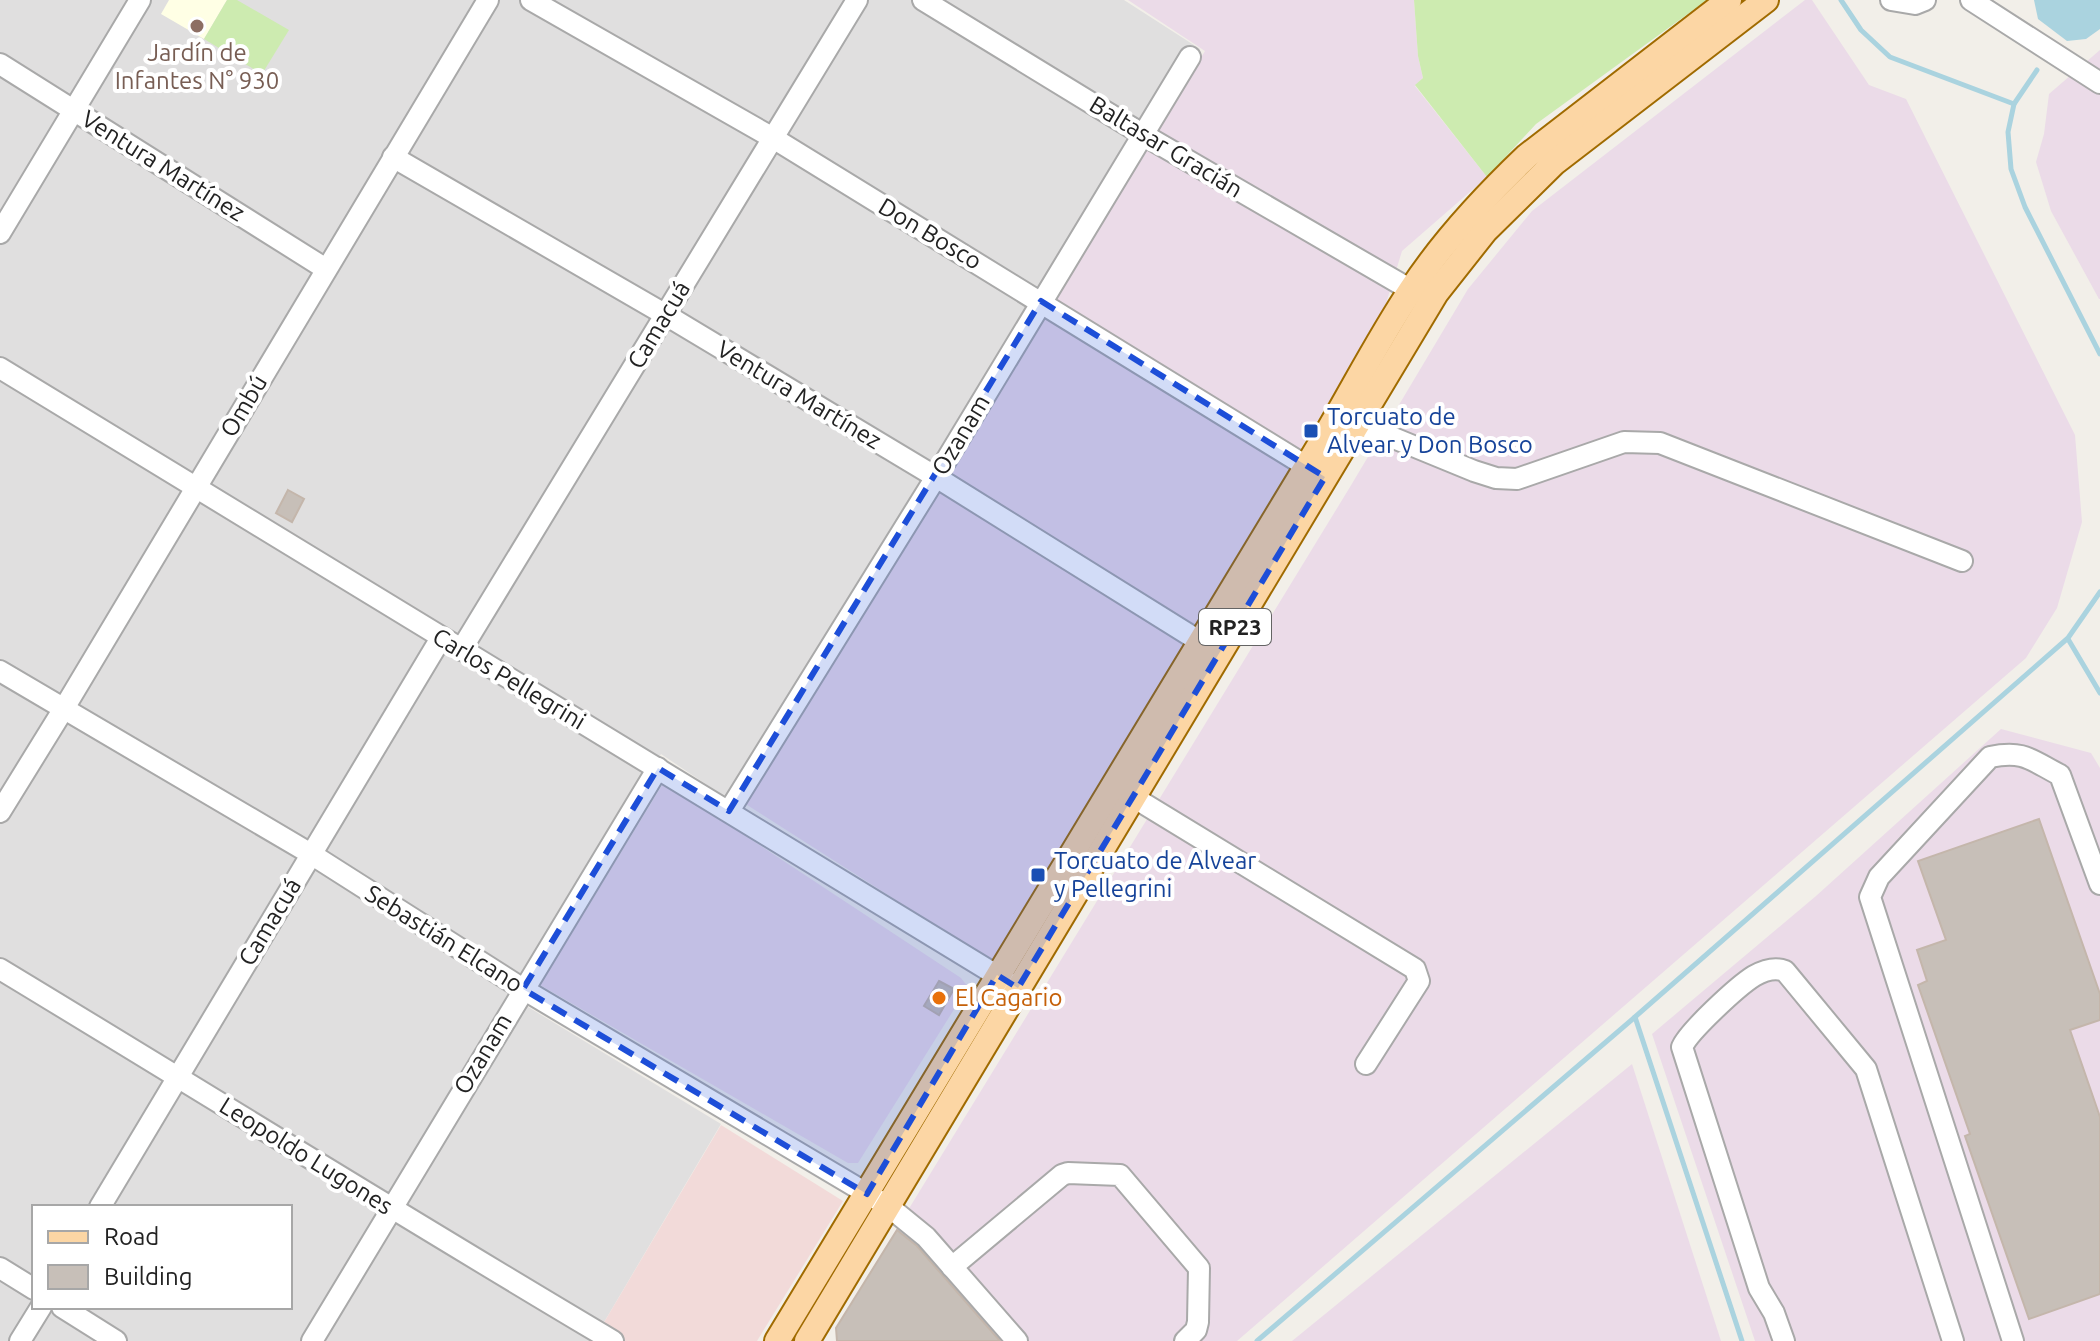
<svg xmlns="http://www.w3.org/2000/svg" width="2100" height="1341" viewBox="0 0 2100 1341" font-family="Ubuntu,sans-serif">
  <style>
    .residential { fill: #e0dfdf; fill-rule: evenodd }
    .commercial { fill: #f2dad9 }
    .industrial { fill: #ebdbe8 }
    .education { fill: #ffffe5 }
    .grass { fill: #cdebb0 }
    .water { fill: #aad3df }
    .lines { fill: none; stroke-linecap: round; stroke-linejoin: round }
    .stream { stroke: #aad3df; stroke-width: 5 }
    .building { fill: #c7bfb8; stroke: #c4b6ab; stroke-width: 2 }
    .minor-casing { stroke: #a9a9a9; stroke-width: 24 }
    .major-casing { stroke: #a06b00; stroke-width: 28 }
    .minor { stroke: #fff; stroke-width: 20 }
    .major { stroke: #fcd6a4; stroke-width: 24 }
    .marked { fill: #1d4ed8; fill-opacity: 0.2; stroke: #1d4ed8; stroke-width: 6; stroke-dasharray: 16 10; stroke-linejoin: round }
    .education-dot { fill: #8d6e63; stroke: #fff; stroke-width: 3 }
    .transit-dot { fill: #1a4fb4; stroke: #fff; stroke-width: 3 }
    .food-dot { fill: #e8710a; stroke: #fff; stroke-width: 3 }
    .labels { text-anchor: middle; stroke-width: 8; stroke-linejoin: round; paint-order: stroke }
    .shield { fill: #fff; stroke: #646464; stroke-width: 2 }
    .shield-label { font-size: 22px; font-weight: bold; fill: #222 }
    .education-label { font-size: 24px; fill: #785e54; stroke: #fff }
    .street-label { font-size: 24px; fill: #222; stroke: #fff }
    .transit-label { font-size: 24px; fill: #164399; stroke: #fff; text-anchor: start }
    .food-label { font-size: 24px; fill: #c56008; stroke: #fff; text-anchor: start }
  </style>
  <rect width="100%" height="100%" fill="#f2efe9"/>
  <path class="residential" d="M 0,0 L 1124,0 L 1200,49 L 725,797 L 661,754 L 510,996 L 721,1124 L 593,1341 L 0,1341 ZM 34,1207 L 290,1207 L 290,1307 L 34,1307 Z"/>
  <path class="commercial" d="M 721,1125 L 843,1201 L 757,1341 L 593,1341 Z"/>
  <g class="industrial">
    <path d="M 1128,0 L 1414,0 L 1418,56 L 1423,78 L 1415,86 L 1487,177 L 1402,251 L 1384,310 L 993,962 L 744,803 L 1205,51 Z"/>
    <path d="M 1805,0 L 1812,0 L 1869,85 L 1906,99 L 2075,435 L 2082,522 L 2057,608 L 2026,658 L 1237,1341 L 837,1341 L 836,1328 L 1350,487 L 1468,289 L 1532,211 Z"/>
    <path d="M 2100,50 L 2100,299 L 2099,299 L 2051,211 L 2036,162 L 2044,134 L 2049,94 Z"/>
    <path d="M 2001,729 L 2091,753 L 2100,768 L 2100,1341 L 1755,1341 L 1652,1034 L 1816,896 Z"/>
    <path d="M 664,782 L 961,978 L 968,987 L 858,1163 L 848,1163 L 540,985 Z"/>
    <path d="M 1632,1064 L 1721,1341 L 1292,1341 Z"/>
  </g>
  <path class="education" d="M 169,0 L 227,0 L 204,39 L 161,14 Z"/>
  <g class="grass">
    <path d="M 227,0 L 237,0 L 289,30 L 262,74 L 204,39 Z"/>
    <path d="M 1414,0 L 1707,0 L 1536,124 L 1487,177 L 1415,85 L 1423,78 L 1418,56 Z"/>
  </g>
  <path class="water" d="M 2034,0 L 2100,0 L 2100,29 L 2086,39 L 2067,41 L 2038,19 Z"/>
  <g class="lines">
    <g class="stream">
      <path d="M 1841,0 L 1861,30 L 1890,57 L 2014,104"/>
      <path d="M 2037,70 L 2014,104 L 2008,132 L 2011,169 L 2025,207 L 2100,354"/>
      <path d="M 2068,639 L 2100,693"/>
      <path d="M 1635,1017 L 1742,1341"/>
      <path d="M 1257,1341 L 1635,1017 L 2068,638 L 2100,592"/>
    </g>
  </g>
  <g class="building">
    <path d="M 288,490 L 304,499 L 292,522 L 276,513 Z"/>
    <path d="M 2039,819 L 2100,994 L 2100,1020 L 2070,1030 L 2100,1117 L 2100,1294 L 2029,1319 L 1965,1136 L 1970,1134 L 1918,985 L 1927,981 L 1917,950 L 1946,940 L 1918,861 Z"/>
    <path d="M 939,981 L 954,989 L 939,1015 L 924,1006 Z"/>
    <path d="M 897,1230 L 917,1246 L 1000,1341 L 837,1341 L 836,1328 Z"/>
  </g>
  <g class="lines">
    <g class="minor-casing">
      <g id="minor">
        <path d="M 531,0 L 773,138 L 1319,474"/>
        <path d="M 923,0 L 1142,134 L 1411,290"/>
        <path d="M 1891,0 L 1915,4 L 1925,0"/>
        <path d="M 1971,0 L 2100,83"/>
        <path d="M 0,64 L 326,269"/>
        <path d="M 393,157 L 666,315 L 936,477 L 1199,641"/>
        <path d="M 0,233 L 140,0"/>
        <path d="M 0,368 L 1011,984"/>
        <path d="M 1357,423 L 1474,471 L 1496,478 L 1517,479 L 1624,442 L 1660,443 L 1962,561"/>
        <path d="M 461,650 L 857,0"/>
        <path d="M 0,671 L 311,854 L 523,989 L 888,1206 L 926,1237 L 1017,1341"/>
        <path d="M 1133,797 L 1415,969 L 1419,981 L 1366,1064"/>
        <path d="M 729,811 L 936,477 L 1190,57"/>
        <path d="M 0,812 L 63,710 L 488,0"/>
        <path d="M 0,969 C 205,1093 407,1219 613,1341"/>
        <path d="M 100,1207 L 441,638"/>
        <path d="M 952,1267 L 1062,1175 L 1068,1173 L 1120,1175 L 1199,1268 L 1198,1322 L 1196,1330 L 1185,1341"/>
        <path d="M 0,1268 L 34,1289"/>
        <path d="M 62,1307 L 116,1341"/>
        <path d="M 20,1341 L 41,1307"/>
        <path d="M 312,1341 L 658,768"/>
        <path d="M 1784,1341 L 1774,1313 L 1759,1288 L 1682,1047 C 1689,1031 1738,986 1754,976 C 1763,971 1775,967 1785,971 L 1866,1069 L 1953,1341"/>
        <path d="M 2013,1341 L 1870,897 L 1879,877 L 1990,757 C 2024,750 2031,760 2060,775 L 2100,884"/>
      </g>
    </g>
    <g class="major-casing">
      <g id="major">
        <path d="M 777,1341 L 1324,438 C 1353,389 1379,338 1411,290 C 1443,241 1484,197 1527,156 L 1729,0"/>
        <path d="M 807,1341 L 1436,293 L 1485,231 L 1554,163 L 1766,0"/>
      </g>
    </g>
    <use href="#minor" class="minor"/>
    <use href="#major" class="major"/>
  </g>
  <path class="marked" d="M 1041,301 L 1325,477 L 1018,988 L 997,975 L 867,1194 L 523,989 L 658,768 L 729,811 Z"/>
  <circle class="education-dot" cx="197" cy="26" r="8"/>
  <g class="transit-dot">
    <rect x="1303" y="423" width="16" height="16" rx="4"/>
    <rect x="1030" y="867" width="16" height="16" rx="4"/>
  </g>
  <circle class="food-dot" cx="939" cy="998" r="8"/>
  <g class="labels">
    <rect class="shield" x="1199" y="609" width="72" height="36" rx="6"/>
    <g class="shield-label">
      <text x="1235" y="635">RP23</text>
    </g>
    <g class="education-label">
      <text x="197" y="61">Jardín de<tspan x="197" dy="28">Infantes N° 930</tspan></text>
    </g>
    <g class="street-label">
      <text transform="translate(1166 147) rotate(31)" y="8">Baltasar Gracián</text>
      <text transform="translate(163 166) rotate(32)" y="8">Ventura Martínez</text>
      <text transform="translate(930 234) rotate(31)" y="8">Don Bosco</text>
      <text transform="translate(659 325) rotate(-59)" y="8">Camacuá</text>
      <text transform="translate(799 395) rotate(31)" y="8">Ventura Martínez</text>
      <text transform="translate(244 406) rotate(-59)" y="8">Ombú</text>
      <text transform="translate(961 435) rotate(-59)" y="8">Ozanam</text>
      <text transform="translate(509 679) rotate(31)" y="8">Carlos Pellegrini</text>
      <text transform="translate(270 922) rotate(-59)" y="8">Camacuá</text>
      <text transform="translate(444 939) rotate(32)" y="8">Sebastián Elcano</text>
      <text transform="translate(483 1054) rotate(-59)" y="8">Ozanam</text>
      <text transform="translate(306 1156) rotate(32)" y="8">Leopoldo Lugones</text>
    </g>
    <g class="transit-label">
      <text x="1327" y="425">Torcuato de<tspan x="1327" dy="28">Alvear y Don Bosco</tspan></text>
      <text x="1054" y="869">Torcuato de Alvear<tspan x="1054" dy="28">y Pellegrini</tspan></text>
    </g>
    <g class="food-label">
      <text x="955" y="1006">El Cagario</text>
    </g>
  </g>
  <rect x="32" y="1205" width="260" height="104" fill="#ffffff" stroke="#a7a7a7" stroke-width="2"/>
  <rect x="48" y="1231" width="40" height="12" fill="#fcd6a4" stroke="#a7a7a7" stroke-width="2"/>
  <text x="104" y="1245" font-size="24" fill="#222222">Road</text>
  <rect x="48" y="1265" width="40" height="24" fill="#c7bfb8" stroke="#a7a7a7" stroke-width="2"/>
  <text x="104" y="1285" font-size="24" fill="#222222">Building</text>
</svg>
